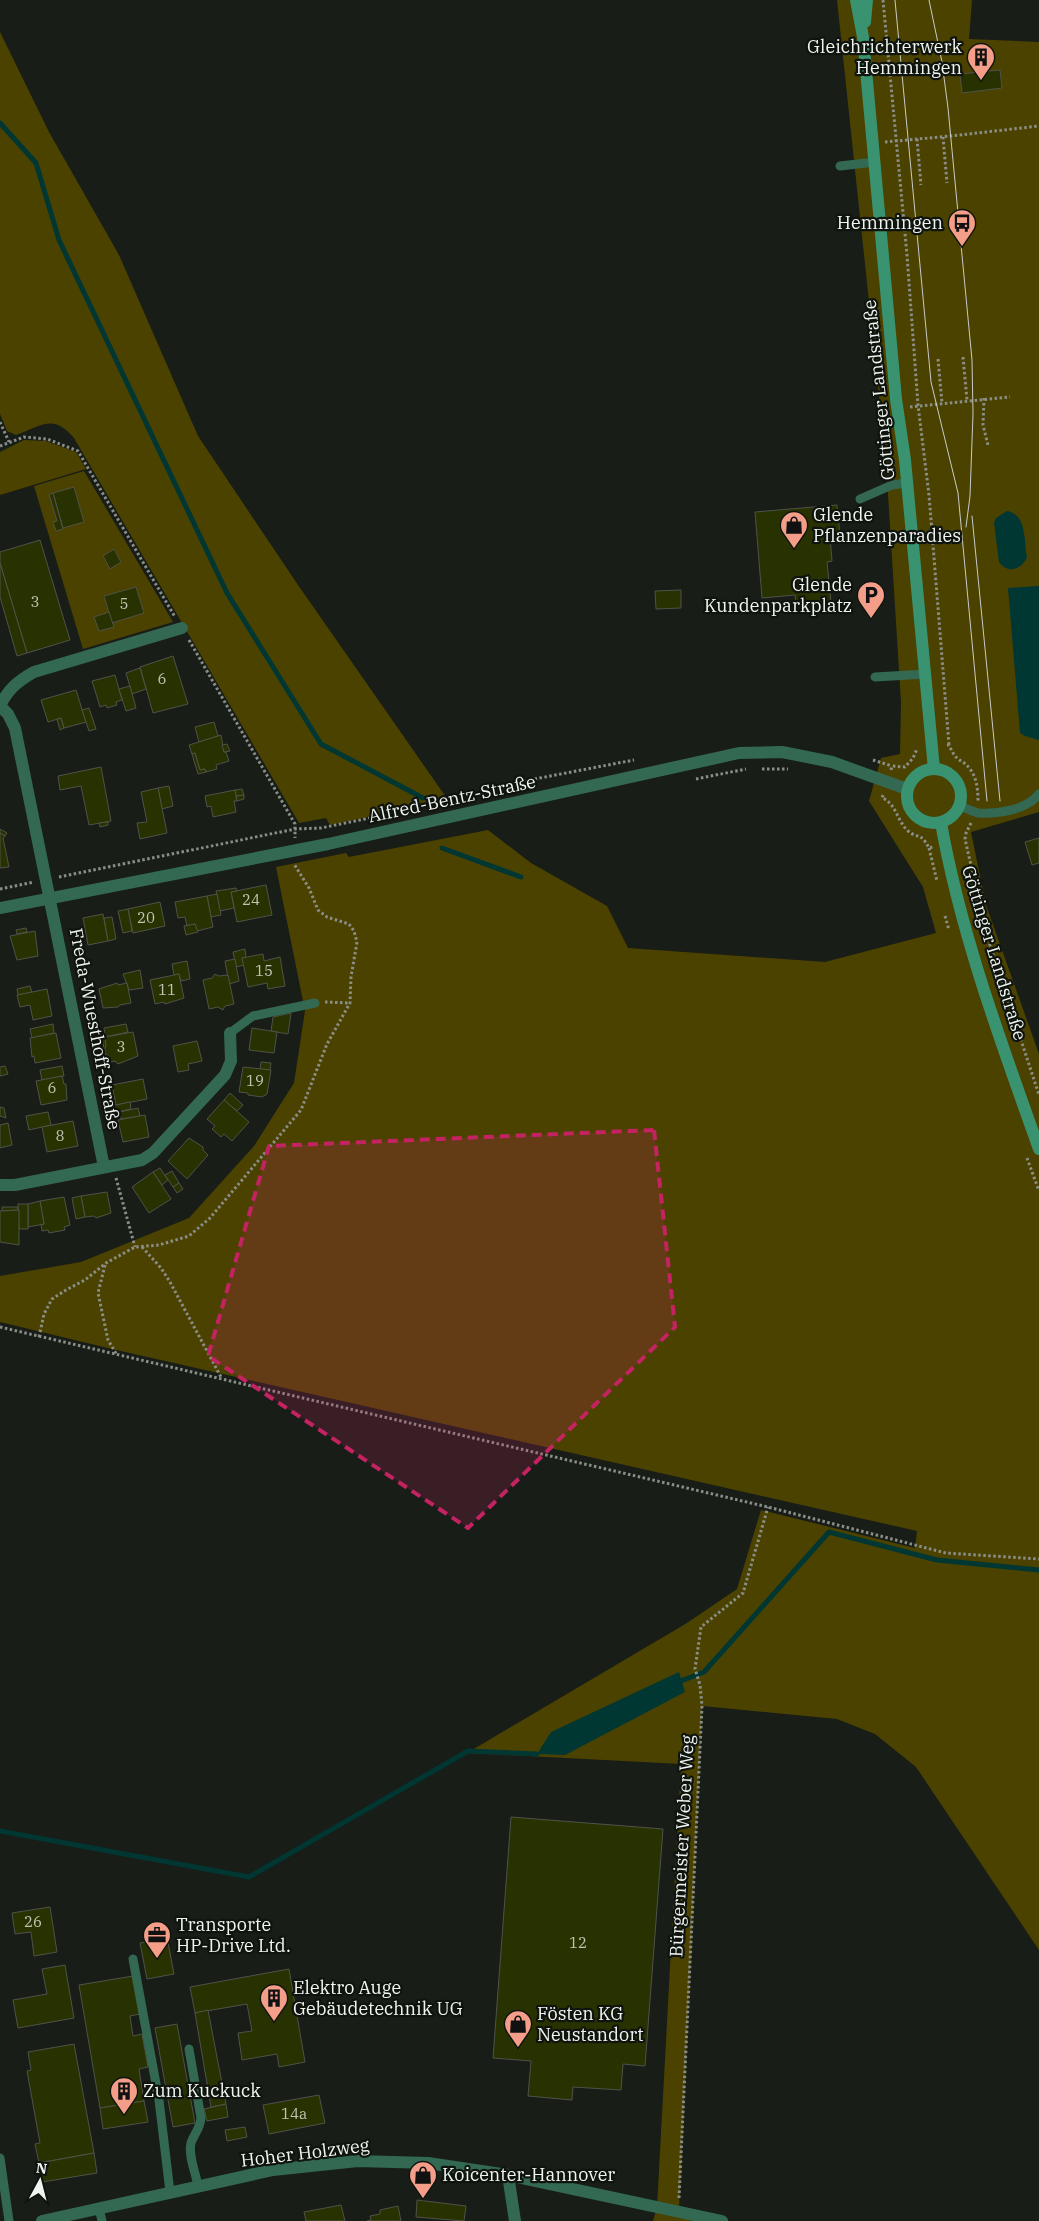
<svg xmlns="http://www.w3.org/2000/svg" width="1039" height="2221" viewBox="0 0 1039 2221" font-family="'IBM Plex Serif',serif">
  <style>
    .green { fill: #4c4200 }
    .water { fill: #003733 }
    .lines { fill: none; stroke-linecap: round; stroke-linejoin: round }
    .stream { stroke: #003733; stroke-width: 5 }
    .building { fill: #283201; stroke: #4f5249 }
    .path { stroke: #8a8e89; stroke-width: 3; stroke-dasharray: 2.5 2.5; stroke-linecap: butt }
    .lane { stroke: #336852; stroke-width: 9 }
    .street { stroke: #336852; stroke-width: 12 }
    .secondary { stroke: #399371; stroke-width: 12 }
    .tram { stroke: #c7cbc7; stroke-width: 1 }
    .marked { fill: #c42362; fill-opacity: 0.2; stroke: #c42362; stroke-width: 4; stroke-dasharray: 10 6; stroke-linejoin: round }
    .labels { text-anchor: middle; stroke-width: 4.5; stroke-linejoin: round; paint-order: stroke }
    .number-label { font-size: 15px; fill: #bfc4b5 }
    .poi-label { font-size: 18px; fill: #f1f5f1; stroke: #0f140e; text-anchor: start }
    .street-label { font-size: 18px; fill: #f1f5f1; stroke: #0f140e }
  </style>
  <rect width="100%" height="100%" fill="#181d17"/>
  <g class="green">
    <path d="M 837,0 L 972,0 L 969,39 L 1039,42 L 1039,812 L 971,832 L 986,905 L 1039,1054 L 1039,1950 L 916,1767 L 875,1734 L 837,1719 L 702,1706 L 679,2210 L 701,2221 L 653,2221 L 657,2207 L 681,1764 L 467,1753 L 687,1623 L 737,1589 L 761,1510 L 915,1548 L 917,1531 L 112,1349 L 0,1322 L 0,1276 L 81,1262 L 189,1218 L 254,1146 L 294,1083 L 305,1011 L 276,867 L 346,853 L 349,857 L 488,830 L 531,863 L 607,906 L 628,948 L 825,962 L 936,933 L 923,887 L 869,801 L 881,758 L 900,754 L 901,702 L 886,462 Z"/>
    <path d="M 0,32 L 49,132 L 119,255 L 198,436 L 298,585 L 448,800 L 330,825 L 326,818 L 299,823 L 74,438 C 53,413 42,426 16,435 L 7,431 L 0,414 Z"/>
    <path d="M 24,440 L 46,441 L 76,452 L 86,469 L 0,495 L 0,452 Z"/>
    <path d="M 84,471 L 173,622 L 83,649 L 34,486 Z"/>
  </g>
  <g class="water">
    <path d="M 1007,511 C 1027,514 1024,542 1027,558 C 1020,570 1008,574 999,562 L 994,523 L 996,518 Z"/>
    <path d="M 1039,586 L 1039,740 L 1025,736 L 1020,733 L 1008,588 Z"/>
    <path d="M 679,1672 L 685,1692 L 565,1755 L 537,1754 L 551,1732 Z"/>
  </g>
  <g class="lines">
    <g class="stream">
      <path d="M 0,123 L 36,163 L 59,240 L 227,593 L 321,744 L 423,798"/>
      <path d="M 442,848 L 521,877"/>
      <path d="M 681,1681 L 704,1672 L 829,1532 L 937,1560 L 1039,1570"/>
      <path d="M 0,1831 L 249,1877 L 468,1751 L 537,1754"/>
    </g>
  </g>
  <g class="building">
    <path d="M 1000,70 L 1002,88 L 962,93 L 960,74 Z"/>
    <path d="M 74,487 L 84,522 L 63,528 L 53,493 Z"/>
    <path d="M 53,493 L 63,529 L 56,531 L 53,522 L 57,521 L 49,494 Z"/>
    <path d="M 837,505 L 840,536 L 830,537 L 832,561 L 827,562 L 831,602 L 796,605 L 795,595 L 762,598 L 755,512 Z"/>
    <path d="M 40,540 L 70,640 L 27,653 L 0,563 L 0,552 Z"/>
    <path d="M 114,549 L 121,562 L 110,569 L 103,556 Z"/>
    <path d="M 0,563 L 27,653 L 17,656 L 0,597 Z"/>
    <path d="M 136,587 L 144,613 L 112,623 L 104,596 Z"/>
    <path d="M 681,590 L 681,608 L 656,609 L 655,591 Z"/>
    <path d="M 109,612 L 114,627 L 99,631 L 94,617 Z"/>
    <path d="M 173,656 L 188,704 L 153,713 L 140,667 Z"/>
    <path d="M 140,668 L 146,689 L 132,694 L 126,673 Z"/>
    <path d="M 115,675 L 122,700 L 116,702 L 117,705 L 107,708 L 106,705 L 100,707 L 92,681 Z"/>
    <path d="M 130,686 L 136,708 L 126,711 L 119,689 Z"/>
    <path d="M 76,690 L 86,722 L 64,728 L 61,718 L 48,722 L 41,700 Z"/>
    <path d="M 89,708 L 96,729 L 89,731 L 82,710 Z"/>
    <path d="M 61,718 L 64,728 L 60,730 L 57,719 Z"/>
    <path d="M 214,722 L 218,736 L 199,742 L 195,727 Z"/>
    <path d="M 221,735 L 224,752 L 226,752 L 229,761 L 216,765 L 217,769 L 206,772 L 205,769 L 200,770 L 195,753 L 192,754 L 189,745 Z"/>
    <path d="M 227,744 L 230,751 L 224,752 L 222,745 Z"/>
    <path d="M 195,753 L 200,770 L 205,769 L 206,772 L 198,774 L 192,754 Z"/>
    <path d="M 101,767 L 111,821 L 89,825 L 81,786 L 60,790 L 58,776 Z"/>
    <path d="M 169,786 L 173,806 L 162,809 L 158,788 Z"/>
    <path d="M 158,788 L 167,833 L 140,839 L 137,823 L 147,822 L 141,792 Z"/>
    <path d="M 242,789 L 244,795 L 236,796 L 235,790 Z"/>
    <path d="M 235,790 L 237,801 L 234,801 L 236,812 L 213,817 L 211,806 L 207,807 L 205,796 Z"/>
    <path d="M 244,795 L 244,799 L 237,801 L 236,796 Z"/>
    <path d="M 108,822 L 108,825 L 100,827 L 99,823 Z"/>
    <path d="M 0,829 L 7,833 L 5,836 L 0,833 Z"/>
    <path d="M 0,833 L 5,836 L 3,838 L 9,867 L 0,868 Z"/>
    <path d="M 1039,838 L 1039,863 L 1032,865 L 1025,842 Z"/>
    <path d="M 266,885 L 272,915 L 237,922 L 231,892 Z"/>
    <path d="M 236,888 L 237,891 L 231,892 L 234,908 L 220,911 L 216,891 Z"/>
    <path d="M 217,894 L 221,915 L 211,917 L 207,896 Z"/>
    <path d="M 207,896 L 213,927 L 197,931 L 195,924 L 187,926 L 185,917 L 178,918 L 175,902 Z"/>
    <path d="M 160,902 L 165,926 L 133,933 L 128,909 Z"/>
    <path d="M 128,909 L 132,931 L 123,933 L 118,911 Z"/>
    <path d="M 103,914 L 108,941 L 88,945 L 83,918 Z"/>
    <path d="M 112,917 L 116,939 L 108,941 L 104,918 Z"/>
    <path d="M 195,924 L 198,932 L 186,935 L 184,926 Z"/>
    <path d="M 26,928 L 27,932 L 17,934 L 16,930 Z"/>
    <path d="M 35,931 L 38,956 L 17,960 L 10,936 Z"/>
    <path d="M 245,949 L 246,958 L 242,958 L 244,965 L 236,967 L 233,952 Z"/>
    <path d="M 263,954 L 264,961 L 280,957 L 285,986 L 268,989 L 267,983 L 248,987 L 242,958 Z"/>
    <path d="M 235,959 L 239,981 L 229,984 L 225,961 Z"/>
    <path d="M 187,961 L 190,979 L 181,981 L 179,974 L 174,975 L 172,964 Z"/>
    <path d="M 140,970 L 143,988 L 129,990 L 123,974 Z"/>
    <path d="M 179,974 L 184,998 L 165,1004 L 164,1002 L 155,1004 L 150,980 Z"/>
    <path d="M 215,974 L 219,976 L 228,975 L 234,1004 L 225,1006 L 223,1010 L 218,1007 L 209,1009 L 203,980 L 212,978 Z"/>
    <path d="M 117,983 L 118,985 L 127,983 L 131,1003 L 120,1005 L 118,1007 L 103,1008 L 99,989 Z"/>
    <path d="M 30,986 L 32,993 L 18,995 L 17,989 Z"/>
    <path d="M 47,989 L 52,1016 L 33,1020 L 30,1005 L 20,1007 L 17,995 Z"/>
    <path d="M 291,1013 L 288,1034 L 271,1031 L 273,1017 Z"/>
    <path d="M 53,1024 L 54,1033 L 32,1038 L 30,1029 Z"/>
    <path d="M 126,1024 L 128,1032 L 105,1037 L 104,1028 Z"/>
    <path d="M 252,1028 L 277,1032 L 274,1053 L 249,1050 Z"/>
    <path d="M 133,1032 L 138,1056 L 118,1064 L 115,1061 L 110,1062 L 109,1056 L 105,1054 L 105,1037 Z"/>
    <path d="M 56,1033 L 61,1058 L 35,1063 L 34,1056 L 32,1057 L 30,1038 Z"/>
    <path d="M 102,1037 L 105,1037 L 106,1046 L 104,1049 Z"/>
    <path d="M 197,1041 L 202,1061 L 188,1064 L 189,1070 L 178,1072 L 173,1046 Z"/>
    <path d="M 261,1062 L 271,1063 L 270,1070 L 260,1069 Z"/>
    <path d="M 5,1066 L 8,1074 L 0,1076 L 0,1067 Z"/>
    <path d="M 62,1066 L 64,1076 L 42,1080 L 40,1070 Z"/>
    <path d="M 243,1067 L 271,1070 L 267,1094 L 262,1097 L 248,1095 L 248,1093 L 239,1092 Z"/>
    <path d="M 62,1076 L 64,1084 L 66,1084 L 67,1100 L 41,1105 L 36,1081 Z"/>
    <path d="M 143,1079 L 147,1099 L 116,1105 L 112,1085 Z"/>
    <path d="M 230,1093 L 243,1105 L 237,1111 L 224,1100 Z"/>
    <path d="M 224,1100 L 249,1122 L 232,1141 L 224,1134 L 221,1137 L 212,1129 L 215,1126 L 207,1119 Z"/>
    <path d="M 130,1102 L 131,1109 L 112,1113 L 111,1106 Z"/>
    <path d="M 0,1107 L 4,1108 L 6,1118 L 0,1116 Z"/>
    <path d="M 138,1108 L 140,1116 L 121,1119 L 120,1112 Z"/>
    <path d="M 48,1112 L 51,1125 L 29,1130 L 26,1116 Z"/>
    <path d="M 145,1115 L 149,1137 L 123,1142 L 118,1120 Z"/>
    <path d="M 73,1121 L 78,1146 L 47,1152 L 42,1127 Z"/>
    <path d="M 8,1123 L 12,1145 L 0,1148 L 0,1125 Z"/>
    <path d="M 189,1138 L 203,1147 L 203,1150 L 208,1155 L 187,1179 L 168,1161 Z"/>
    <path d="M 160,1168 L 168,1180 L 162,1185 L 153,1172 Z"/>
    <path d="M 172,1171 L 179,1183 L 173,1187 L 165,1175 Z"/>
    <path d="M 153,1172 L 171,1199 L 149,1213 L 132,1187 Z"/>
    <path d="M 179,1183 L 183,1189 L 177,1193 L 173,1187 Z"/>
    <path d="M 107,1192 L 111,1213 L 96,1218 L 94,1216 L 85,1217 L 81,1196 Z"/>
    <path d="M 81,1196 L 85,1217 L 76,1219 L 72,1198 Z"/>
    <path d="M 64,1197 L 70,1225 L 64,1227 L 65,1230 L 49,1233 L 48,1230 L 42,1231 L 41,1224 L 44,1224 L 40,1201 Z"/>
    <path d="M 40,1201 L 44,1224 L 28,1227 L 28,1204 Z"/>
    <path d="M 18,1204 L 28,1204 L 28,1229 L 19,1229 Z"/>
    <path d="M 2,1207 L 18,1207 L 18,1210 L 2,1211 Z"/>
    <path d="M 19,1210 L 19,1245 L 0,1242 L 0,1211 Z"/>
    <path d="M 511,1817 L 663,1829 L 645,2066 L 623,2064 L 621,2090 L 573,2087 L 572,2100 L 528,2096 L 531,2061 L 493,2058 Z"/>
    <path d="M 50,1907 L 57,1952 L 34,1956 L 31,1932 L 15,1934 L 12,1913 Z"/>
    <path d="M 167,1937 L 174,1974 L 147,1979 L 140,1943 Z"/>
    <path d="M 65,1965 L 74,2018 L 18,2028 L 13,2000 L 47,1994 L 42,1969 Z"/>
    <path d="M 289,1969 L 305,2062 L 279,2067 L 277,2054 L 242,2060 L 238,2033 L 252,2031 L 247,2004 L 195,2013 L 190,1987 Z"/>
    <path d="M 133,1976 L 140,2014 L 130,2016 L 133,2036 L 142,2034 L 148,2067 L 139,2069 L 144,2101 L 100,2108 L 79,1985 Z"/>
    <path d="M 208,2010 L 226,2104 L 211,2107 L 195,2013 Z"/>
    <path d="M 177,2024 L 195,2123 L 173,2127 L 155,2028 Z"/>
    <path d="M 74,2044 L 94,2153 L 39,2163 L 35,2144 L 40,2143 L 27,2071 L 31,2070 L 28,2052 Z"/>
    <path d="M 319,2095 L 325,2123 L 269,2134 L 263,2105 Z"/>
    <path d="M 144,2101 L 148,2122 L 103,2129 L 100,2108 Z"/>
    <path d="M 226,2104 L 228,2117 L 207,2121 L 204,2109 Z"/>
    <path d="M 245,2127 L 247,2137 L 227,2141 L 225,2130 Z"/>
    <path d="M 94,2153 L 97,2173 L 42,2182 L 39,2163 Z"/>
    <path d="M 417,2200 L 466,2206 L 464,2221 L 416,2217 Z"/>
    <path d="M 341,2205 L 345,2221 L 306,2221 L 304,2212 Z"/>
    <path d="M 398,2206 L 401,2221 L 367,2221 L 371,2220 L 370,2216 L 380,2214 L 380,2210 Z"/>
  </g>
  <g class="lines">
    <g class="path">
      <path d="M 883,0 L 907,255 L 918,405 L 929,495 L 949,745"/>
      <path d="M 943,137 L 947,183"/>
      <path d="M 917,139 L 921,185"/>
      <path d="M 885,142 L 951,136 L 1039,126"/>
      <path d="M 963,357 L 967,400"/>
      <path d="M 938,359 L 942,403"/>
      <path d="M 984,398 L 983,425 L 988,445"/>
      <path d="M 910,407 L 1010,397"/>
      <path d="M 0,422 L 9,442"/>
      <path d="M 0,446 L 24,437 L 47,439 L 78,451 L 175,617"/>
      <path d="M 189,640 L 295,824 L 295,838"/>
      <path d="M 947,745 L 949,745 C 957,764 962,758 970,769 C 977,778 978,791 978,801"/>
      <path d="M 873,760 L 892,766"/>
      <path d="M 762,769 L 788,769"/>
      <path d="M 891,770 L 892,766 L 905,767 L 913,758 L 917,749"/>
      <path d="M 696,779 L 746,769"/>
      <path d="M 488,794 L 498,786 L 634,760"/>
      <path d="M 883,795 L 882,798 C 896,803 897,821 908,831 C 919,840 920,831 929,848 L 933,847"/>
      <path d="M 971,823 L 966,833 L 965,839 L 987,936 L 1039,1095"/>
      <path d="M 929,848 L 937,881"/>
      <path d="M 59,877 L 295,829 L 321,828 L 370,818"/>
      <path d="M 0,889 L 34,882"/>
      <path d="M 945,916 L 949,930"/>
      <path d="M 325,1002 L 350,1003"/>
      <path d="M 1027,1158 L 1039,1191"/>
      <path d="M 116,1178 L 135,1247"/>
      <path d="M 142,1247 L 161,1268 L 170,1282 L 222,1379"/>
      <path d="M 105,1265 L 98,1293 L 108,1340 L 117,1355"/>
      <path d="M 0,1327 L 768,1507 L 946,1553 L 1039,1559"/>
      <path d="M 39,1337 L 44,1314 L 52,1299 L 66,1290 L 85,1280 L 106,1263 L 135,1247 L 159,1245 L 189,1236 L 210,1218 L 301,1110 L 327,1044 L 350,1003 L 351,977 L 357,942 L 354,931 L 349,924 L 327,917 L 318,910 L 309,888 L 294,864"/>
      <path d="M 679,2198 L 702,1706 L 700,1685 L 695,1669 L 701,1627 L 743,1593 L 768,1507"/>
    </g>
    <g class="lane">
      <path d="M 840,166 L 875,162"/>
      <path d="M 860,499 L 892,485 L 907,483"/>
      <path d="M 875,677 L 926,674"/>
      <path d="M 960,806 C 966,808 973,812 979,813 C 998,814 1027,810 1039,794"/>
      <path d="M 230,1033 L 253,1016 L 315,1003"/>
      <path d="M 133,1959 L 159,2100 L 170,2192"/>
      <path d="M 189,2049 L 201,2118 C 200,2129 194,2134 191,2143 C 188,2156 196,2174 198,2186"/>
      <path d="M 0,2158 L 9,2221"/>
      <path d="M 99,2208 L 102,2221"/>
    </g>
    <g class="street">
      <path d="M 0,706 L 8,714 L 15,728 L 104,1167"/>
      <path d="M 0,706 C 8,689 18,681 34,672 L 182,628"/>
      <path d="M 0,908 L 328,844 L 739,753 L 782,752 L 832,762 L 907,789"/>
      <path d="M 0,1185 L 15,1185 L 142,1160 L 153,1153 L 225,1075 L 231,1061 L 230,1033"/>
      <path d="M 508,2175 L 515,2221"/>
      <path d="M 42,2221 L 273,2170 L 358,2161 L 428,2163 L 508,2175 L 722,2221"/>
    </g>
    <g class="secondary">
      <path d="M 856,0 L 863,37 L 896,399 L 905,460 L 934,769"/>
      <path d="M 865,22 L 867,0"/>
      <circle cx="934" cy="796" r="27"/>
      <path d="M 941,823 C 961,935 1001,1042 1039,1149"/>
    </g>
    <g class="tram">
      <path d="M 895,0 L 931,382 L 958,493 L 987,801"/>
      <path d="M 929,0 L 942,62 L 948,108 L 972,360 L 973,414 L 970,496 L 966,527"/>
      <path d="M 972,516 L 1000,801"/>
    </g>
  </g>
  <path class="marked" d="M 654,1130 L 675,1327 L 468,1528 L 208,1356 L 269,1146 Z"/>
  <defs>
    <g id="building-pin" transform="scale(1.4375)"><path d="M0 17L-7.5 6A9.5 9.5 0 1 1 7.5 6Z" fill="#f49e89" stroke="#0f140e"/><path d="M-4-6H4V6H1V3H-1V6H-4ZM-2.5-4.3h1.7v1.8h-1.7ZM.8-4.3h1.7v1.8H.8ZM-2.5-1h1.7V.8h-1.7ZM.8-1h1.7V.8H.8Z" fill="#111"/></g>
    <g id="bus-pin" transform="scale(1.4375)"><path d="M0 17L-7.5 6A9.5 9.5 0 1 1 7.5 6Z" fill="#f49e89" stroke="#0f140e"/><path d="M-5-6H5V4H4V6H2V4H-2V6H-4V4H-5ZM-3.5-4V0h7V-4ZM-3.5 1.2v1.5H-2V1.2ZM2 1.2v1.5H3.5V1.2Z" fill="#111"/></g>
    <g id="shop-pin" transform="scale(1.4375)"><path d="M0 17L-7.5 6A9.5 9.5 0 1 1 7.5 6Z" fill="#f49e89" stroke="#0f140e"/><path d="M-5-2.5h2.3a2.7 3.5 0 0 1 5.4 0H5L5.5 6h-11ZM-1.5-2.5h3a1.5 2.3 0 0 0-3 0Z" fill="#111"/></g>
    <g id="parking-pin" transform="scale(1.4375)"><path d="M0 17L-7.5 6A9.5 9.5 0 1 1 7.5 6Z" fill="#f49e89" stroke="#0f140e"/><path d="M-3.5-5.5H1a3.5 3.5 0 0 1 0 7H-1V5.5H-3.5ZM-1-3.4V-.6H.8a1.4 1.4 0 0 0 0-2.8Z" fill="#111"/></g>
    <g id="office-pin" transform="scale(1.4375)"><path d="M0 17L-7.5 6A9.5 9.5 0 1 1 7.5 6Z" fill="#f49e89" stroke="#0f140e"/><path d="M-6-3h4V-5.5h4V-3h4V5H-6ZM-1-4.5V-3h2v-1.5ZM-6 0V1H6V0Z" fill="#111"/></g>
  </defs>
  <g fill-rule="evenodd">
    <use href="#building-pin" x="981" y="57"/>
    <use href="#bus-pin" x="962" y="223"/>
    <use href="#shop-pin" x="794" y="525"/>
    <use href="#parking-pin" x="871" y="595"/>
    <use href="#office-pin" x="157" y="1935"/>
    <use href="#building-pin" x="274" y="1998"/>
    <use href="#shop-pin" x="518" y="2024"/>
    <use href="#building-pin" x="124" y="2091"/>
    <use href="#shop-pin" x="423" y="2175"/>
  </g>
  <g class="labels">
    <g class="number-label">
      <text x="35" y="607">3</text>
      <text x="124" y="609">5</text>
      <text x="162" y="684">6</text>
      <text x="251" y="905">24</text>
      <text x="146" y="923">20</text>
      <text x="264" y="976">15</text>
      <text x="167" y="995">11</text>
      <text x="121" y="1052">3</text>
      <text x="255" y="1086">19</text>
      <text x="52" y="1093">6</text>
      <text x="60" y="1141">8</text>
      <text x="33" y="1927">26</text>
      <text x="578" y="1948">12</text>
      <text x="294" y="2119">14a</text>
    </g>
    <g class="poi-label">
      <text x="962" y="53" text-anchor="end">Gleichrichterwerk<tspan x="962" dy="21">Hemmingen</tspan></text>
      <text x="943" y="229" text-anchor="end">Hemmingen</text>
      <text x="813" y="521">Glende<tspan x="813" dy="21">Pflanzenparadies</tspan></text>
      <text x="852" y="591" text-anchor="end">Glende<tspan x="852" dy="21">Kundenparkplatz</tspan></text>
      <text x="176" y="1931">Transporte<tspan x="176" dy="21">HP-Drive Ltd.</tspan></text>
      <text x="293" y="1994">Elektro Auge<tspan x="293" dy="21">Gebäudetechnik UG</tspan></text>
      <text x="537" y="2020">Fösten KG<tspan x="537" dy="21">Neustandort</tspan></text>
      <text x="143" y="2097">Zum Kuckuck</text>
      <text x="442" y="2181">Koicenter-Hannover</text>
    </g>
    <g class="street-label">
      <text transform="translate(879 390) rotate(-96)" y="6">Göttinger Landstraße</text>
      <text transform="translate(452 799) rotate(-12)" y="6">Alfred-Bentz-Straße</text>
      <text transform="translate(994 953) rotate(73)" y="6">Göttinger Landstraße</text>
      <text transform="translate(95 1029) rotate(79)" y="6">Freda-Wuesthoff-Straße</text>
      <text transform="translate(682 1846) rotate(-87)" y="6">Bürgermeister Weber Weg</text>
      <text transform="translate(305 2153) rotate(-7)" y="6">Hoher Holzweg</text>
    </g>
  </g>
  <g transform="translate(40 2181) rotate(7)" stroke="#0f140e" stroke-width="4" paint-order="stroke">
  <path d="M0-4L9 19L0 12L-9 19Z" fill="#f1f5f1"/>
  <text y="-8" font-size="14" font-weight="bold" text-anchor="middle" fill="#f1f5f1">N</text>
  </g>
</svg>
